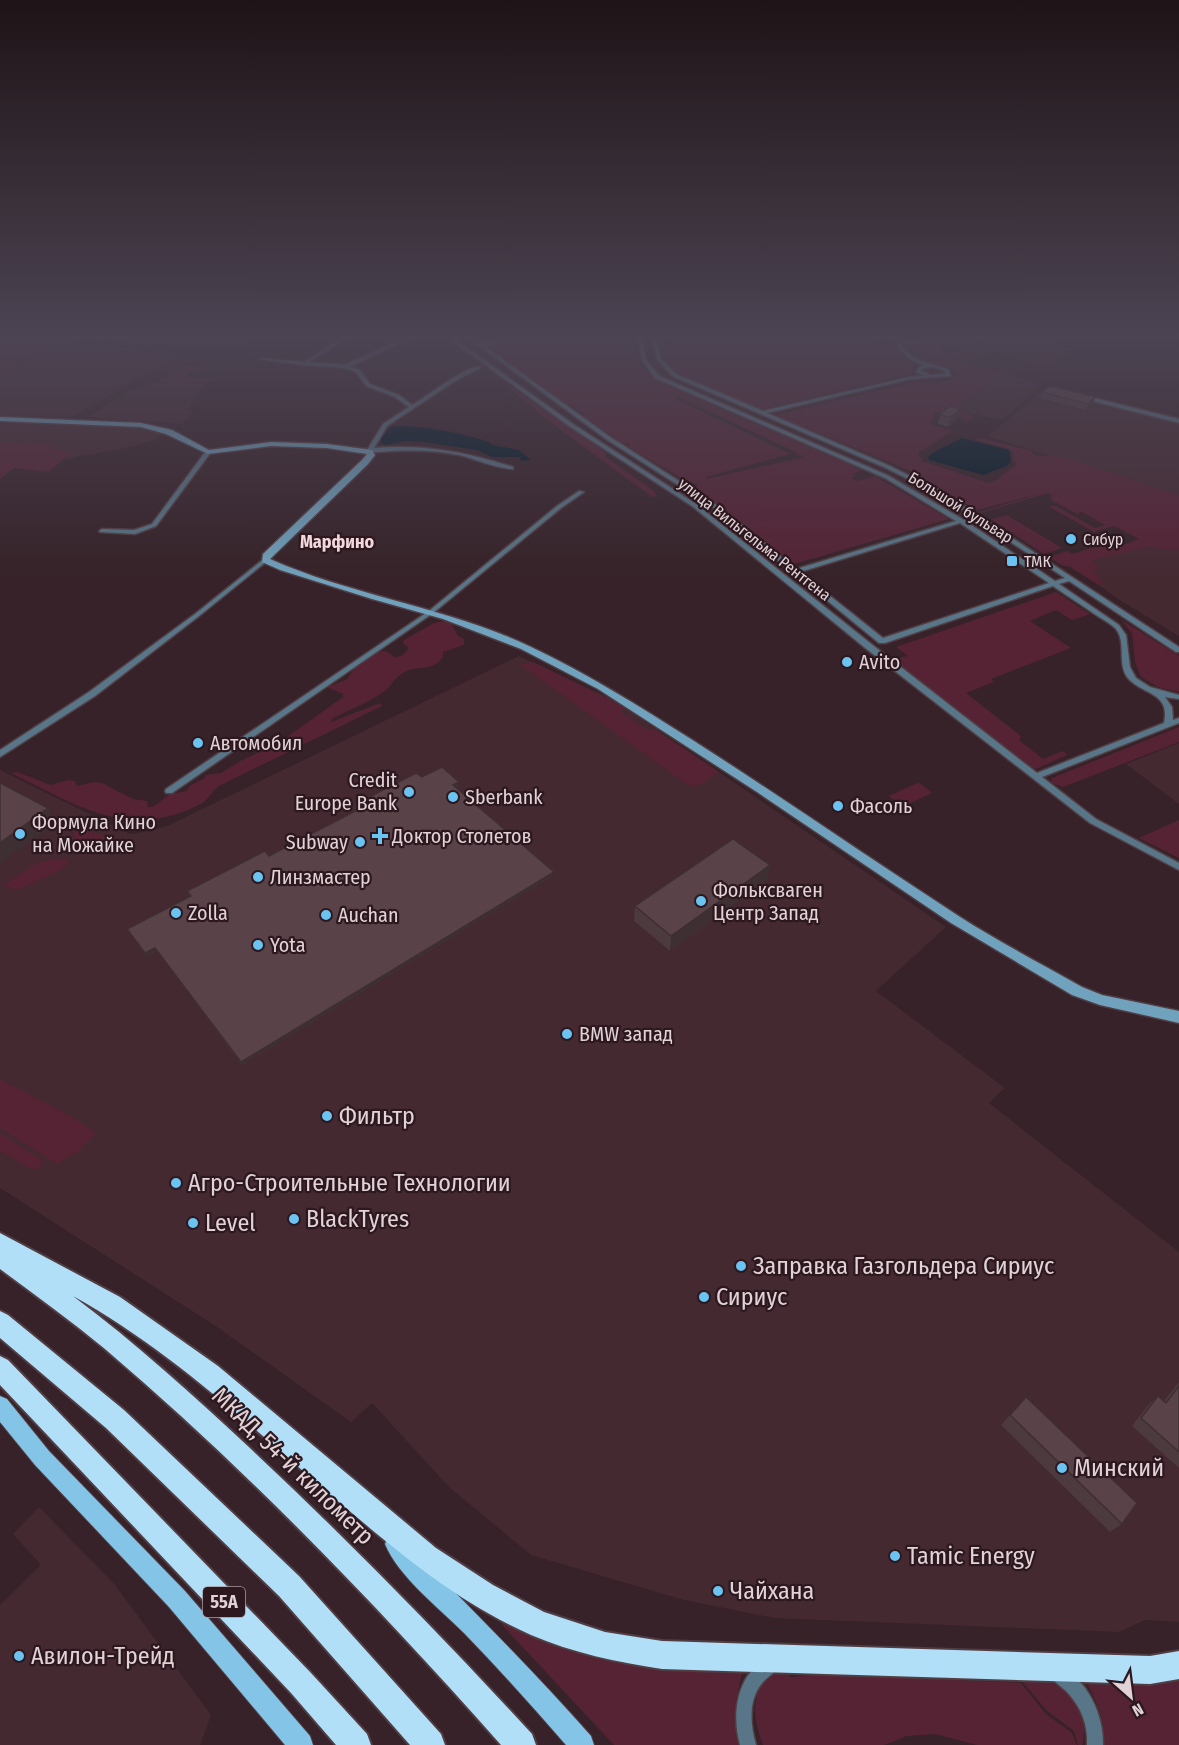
<svg xmlns="http://www.w3.org/2000/svg" width="1179" height="1745" viewBox="0 0 1179 1745" font-family="'Fira Sans Condensed',sans-serif">
  <style>
    .built { fill: #442931 }
    .green { fill: #552334; fill-rule: evenodd }
    .water { fill: #031b27 }
    .lines { fill: none; stroke-linecap: round; stroke-linejoin: round }
    .street-casing { stroke: #513e44; stroke-width: 3 }
    .secondary-casing { stroke: #513e44; stroke-width: 3 }
    .primary-casing { stroke: #513e44; stroke-width: 2 }
    .highway-casing { stroke: #513e44; stroke-width: 4 }
    .street { fill: #587687; fill-rule: evenodd }
    .secondary { fill: #70a2bd; fill-rule: evenodd }
    .primary { fill: #83c4e7; fill-rule: evenodd }
    .highway { fill: #b2dff8; fill-rule: evenodd }
    .wall { fill: #4d3a3f }
    .shaded-wall { fill: #3e2f33 }
    .building { fill: #594349; stroke: #3e2f33; stroke-width: 1.5 }
    .poi-dot { fill: #6ac3f1; stroke: #2c181e; stroke-width: 2 }
    .labels { text-anchor: middle; stroke-width: 4.5; stroke-linejoin: round; paint-order: stroke }
    .far-street-label { font-size: 16px; fill: #e0d2d6; stroke: #2c181e }
    .far-poi-label { font-size: 16px; fill: #e0d2d6; stroke: #2c181e; text-anchor: start }
    .far-quarter-label { font-size: 18px; font-weight: bold; fill: #f3d7de; stroke: #2c181e }
    .shield { fill: #2c181e; stroke: #aa9a9f; stroke-width: 1.5 }
    .shield-label { font-size: 18px; font-weight: bold; fill: #e0d2d6 }
    .poi-label { font-size: 20px; fill: #e0d2d6; stroke: #2c181e; text-anchor: start }
    .near-poi-label { font-size: 24px; fill: #e0d2d6; stroke: #2c181e; text-anchor: start }
    .near-street-label { font-size: 24px; fill: #e0d2d6; stroke: #2c181e }
  </style>
  <rect width="100%" height="100%" fill="#362228"/>
  <g class="built">
    <path d="M 105,337 L 211,337 L 194,349 L 100,340 Z"/>
    <path d="M 987,337 L 1035,337 L 1075,350 L 1045,367 L 999,351 L 967,362 L 947,355 Z"/>
    <path d="M 64,341 L 179,355 L 72,417 L 0,416 L 0,374 Z"/>
    <path d="M 1000,372 L 1043,385 L 1001,420 L 949,409 Z"/>
    <path d="M 154,382 L 205,384 L 188,410 L 194,412 L 182,424 L 88,417 L 126,392 Z"/>
    <path d="M 1044,390 L 1179,422 L 1179,498 L 988,436 Z"/>
    <path d="M 0,422 L 141,428 L 161,434 L 155,440 L 125,448 L 63,459 L 70,453 L 49,448 L 51,444 L 0,442 Z"/>
    <path d="M 1179,543 L 1179,636 L 1121,601 L 1068,564 L 1154,544 Z"/>
    <path d="M 519,656 L 612,699 L 946,927 L 876,991 L 1005,1088 L 989,1103 L 1179,1252 L 1179,1622 L 1145,1620 L 1119,1632 L 774,1618 L 684,1600 L 531,1555 L 449,1487 L 372,1403 L 351,1422 L 214,1325 L 0,1188 L 0,770 L 130,834 L 150,831 L 167,826 Z"/>
    <path d="M 1179,743 L 1179,804 L 1126,764 Z"/>
    <path d="M 39,1507 L 115,1585 L 211,1715 L 200,1745 L 0,1745 L 0,1605 L 41,1565 L 13,1534 Z"/>
  </g>
  <g class="green">
    <path d="M 0,337 L 73,337 L 80,341 L 62,341 L 0,373 Z"/>
    <path d="M 213,337 L 257,337 L 259,339 L 244,344 L 201,346 Z"/>
    <path d="M 542,337 L 632,337 L 640,367 L 657,381 L 862,470 L 853,474 L 855,476 L 851,478 L 857,481 L 875,476 L 949,519 L 794,564 L 696,487 L 699,485 L 683,479 L 628,447 L 630,444 L 622,443 L 583,416 L 586,415 L 576,410 L 572,405 L 569,406 L 488,347 ZM 678,397 L 796,452 L 796,454 L 805,457 L 706,479 L 706,477 L 790,454 L 674,398 Z"/>
    <path d="M 702,337 L 883,337 L 868,341 L 877,346 L 893,347 L 914,365 L 910,374 L 906,375 L 762,409 L 681,375 L 666,361 L 662,344 Z"/>
    <path d="M 928,337 L 963,340 L 981,337 L 956,348 L 946,346 L 937,350 L 944,352 L 946,356 L 1001,373 L 952,409 L 971,415 L 973,417 L 970,421 C 958,421 948,409 934,413 L 935,416 L 930,424 L 952,431 L 918,453 L 922,461 L 989,483 L 996,480 L 1018,464 L 1013,461 L 1013,453 L 1010,449 L 975,440 L 981,438 L 1032,451 L 1035,455 L 1062,457 L 1179,495 L 1179,549 L 1164,550 L 1152,546 L 1093,560 L 1092,562 L 1099,567 L 1093,571 L 1104,583 L 1097,584 L 1070,567 L 1061,565 L 1049,557 L 1067,551 L 1073,554 L 1112,541 L 1121,546 L 1139,539 L 1114,526 L 1094,532 L 1048,506 L 1056,506 L 1095,528 L 1105,525 L 1082,512 L 1078,513 L 1079,515 L 1051,500 L 1052,496 L 1048,493 L 981,513 L 980,512 L 1045,492 L 977,510 L 913,472 L 776,415 L 918,381 L 940,384 L 940,381 L 954,379 L 958,374 L 955,369 L 924,361 L 913,352 L 916,347 L 929,342 Z"/>
    <path d="M 183,366 L 197,366 L 204,370 L 186,371 L 191,378 L 216,379 L 204,384 L 161,382 L 159,380 Z"/>
    <path d="M 489,372 L 605,452 L 606,457 L 654,491 L 657,496 L 652,497 L 549,421 Z"/>
    <path d="M 0,442 L 52,444 L 50,448 L 71,453 L 48,472 L 14,468 L 0,479 Z"/>
    <path d="M 1008,515 L 1010,517 L 1062,548 L 1044,554 L 991,519 Z"/>
    <path d="M 1056,592 L 1090,614 L 1072,620 L 1056,610 L 1030,621 L 1071,648 L 991,679 L 994,682 L 966,693 L 1021,736 L 1019,740 L 1043,759 L 1063,751 L 1067,755 L 1036,769 L 1026,765 L 896,662 L 897,658 L 908,656 L 896,647 Z"/>
    <path d="M 1120,619 L 1179,656 L 1179,692 L 1158,687 L 1141,677 L 1135,662 L 1132,633 Z"/>
    <path d="M 443,621 L 451,623 L 458,636 L 464,639 L 464,645 L 443,652 L 443,657 C 432,671 424,666 410,670 C 400,672 394,681 389,687 C 382,697 344,712 332,719 L 331,722 L 380,703 L 382,706 L 219,786 C 211,792 208,801 199,805 C 127,841 75,804 11,773 L 17,772 L 51,785 L 68,780 L 75,781 L 77,786 L 93,782 L 102,783 L 133,799 L 147,801 L 148,807 L 154,806 L 170,794 L 186,791 L 191,785 L 205,778 L 205,775 L 221,773 L 240,761 L 277,744 L 343,697 L 343,694 L 327,687 L 348,679 C 351,669 370,653 382,651 C 388,651 391,654 395,658 L 403,655 L 409,648 L 403,643 L 404,640 L 434,623 Z"/>
    <path d="M 533,662 L 611,700 L 624,708 L 620,712 L 648,730 L 654,729 L 719,772 L 699,785 L 688,785 L 525,668 L 518,665 Z"/>
    <path d="M 1179,727 L 1179,742 L 1063,787 L 1051,783 L 1052,778 Z"/>
    <path d="M 919,782 L 932,793 L 902,807 L 889,796 Z"/>
    <path d="M 1179,820 L 1179,858 L 1139,838 Z"/>
    <path d="M 90,828 L 94,834 L 104,835 L 105,839 L 90,852 L 81,855 L 75,851 L 74,832 L 79,829 Z"/>
    <path d="M 51,860 L 66,860 L 69,863 L 60,870 L 18,890 L 5,886 L 7,882 L 40,862 Z"/>
    <path d="M 0,1079 L 71,1116 L 96,1133 L 78,1151 L 57,1164 L 0,1128 Z"/>
    <path d="M 0,1133 L 43,1161 L 38,1170 L 30,1168 L 0,1151 Z"/>
    <path d="M 504,1617 L 743,1669 C 736,1696 734,1719 743,1745 L 614,1745 L 502,1625 Z"/>
    <path d="M 777,1671 L 788,1671 L 790,1677 L 831,1674 L 1021,1683 L 1046,1714 L 1072,1733 L 1077,1745 L 977,1745 L 935,1734 L 907,1736 L 884,1745 L 763,1745 C 753,1717 752,1706 763,1678 Z"/>
    <path d="M 1179,1673 L 1179,1745 L 1104,1745 C 1105,1718 1096,1698 1082,1675 Z"/>
    <path d="M 1021,1676 L 1059,1681 C 1076,1702 1090,1717 1082,1745 L 1078,1745 L 1074,1731 L 1047,1711 L 1021,1680 Z"/>
  </g>
  <g class="water">
    <path d="M 398,426 C 429,426 461,433 490,442 L 492,445 L 519,450 L 531,460 L 521,461 L 520,457 L 492,457 L 477,450 L 423,442 L 406,441 L 386,445 L 381,443 L 381,438 L 391,427 Z"/>
    <path d="M 962,438 L 1009,450 L 1011,461 L 1007,466 L 983,475 L 929,460 L 928,457 C 935,450 953,443 962,438 Z"/>
  </g>
  <g class="lines">
    <g class="street-casing">
      <g id="street">
        <path d="M 344,337 L 349,337 L 309,362 L 344,365 L 408,337 L 413,337 L 349,367 L 360,370 L 370,384 L 399,395 L 412,405 C 428,396 468,363 482,367 L 455,381 L 387,426 L 374,448 C 424,444 466,452 513,467 L 513,469 C 498,469 475,459 459,455 C 428,449 397,450 367,453 L 366,452 L 383,424 L 409,407 L 395,397 L 366,386 L 356,372 L 345,368 L 303,365 L 259,359 L 261,358 L 304,362 Z"/>
        <path d="M 447,337 L 452,337 L 573,424 L 696,504 L 870,643 L 1037,773 L 1164,723 C 1171,691 1141,695 1127,677 C 1117,663 1127,641 1115,628 C 1110,623 1102,619 1096,615 C 1082,605 1067,596 1053,586 L 885,643 L 879,643 L 714,508 L 606,439 L 467,337 L 472,337 L 481,343 L 517,337 L 526,337 L 484,346 L 610,437 L 718,506 L 796,569 L 956,521 L 885,478 L 655,378 L 642,360 L 638,337 L 642,337 L 646,360 L 659,376 L 889,476 L 964,520 L 1055,581 L 1065,578 L 938,494 L 886,468 L 672,376 L 657,359 L 652,337 L 656,337 L 661,359 L 676,374 L 763,411 L 910,377 L 924,376 L 916,372 L 920,366 L 923,365 C 910,360 899,353 895,340 L 891,338 L 894,337 L 907,342 L 918,340 L 918,337 L 922,337 L 923,341 C 916,345 907,345 900,342 C 911,363 928,362 948,369 L 951,376 L 910,379 L 767,413 L 890,466 L 942,492 L 1179,647 L 1179,652 L 1176,652 L 1069,581 L 1059,584 L 1119,625 L 1126,635 L 1130,667 L 1136,678 L 1150,687 L 1179,695 L 1179,699 L 1165,697 L 1172,707 L 1173,720 L 1179,718 L 1179,723 L 1042,777 L 1096,819 L 1179,863 L 1179,870 L 1090,823 L 864,647 L 692,506 L 569,426 ZM 935,367 L 944,371 L 946,374 L 931,375 L 921,371 L 923,368 ZM 960,523 L 1049,583 L 883,638 L 800,572 Z"/>
        <path d="M 1082,395 L 1179,419 L 1179,423 L 1080,398 L 1080,396 Z"/>
        <path d="M 206,451 L 211,452 L 156,526 L 135,534 L 100,532 L 99,531 L 102,529 L 134,530 L 152,524 Z"/>
        <path d="M 579,491 L 584,492 L 561,508 L 433,613 L 172,793 L 166,793 L 165,791 L 166,789 L 429,611 L 557,506 Z"/>
        <path d="M 265,558 L 267,559 L 267,561 L 199,616 L 95,696 L 0,757 L 0,750 L 89,692 L 195,614 Z"/>
        <path d="M 771,1657 L 776,1660 L 779,1665 C 776,1673 768,1676 763,1682 C 748,1699 750,1724 756,1745 L 740,1745 C 731,1713 737,1671 771,1657 Z"/>
        <path d="M 1058,1666 C 1087,1678 1104,1715 1103,1745 L 1087,1745 C 1088,1724 1081,1707 1067,1692 C 1061,1686 1053,1682 1050,1674 L 1052,1668 Z"/>
      </g>
    </g>
    <g class="secondary-casing">
      <path id="secondary" d="M 0,417 L 141,423 L 172,430 L 209,450 L 271,442 L 327,444 L 372,450 L 375,455 L 368,464 L 270,559 C 353,596 446,607 529,646 C 587,673 640,707 694,741 C 783,798 869,858 957,915 C 997,941 1040,963 1082,987 L 1102,995 L 1179,1011 L 1179,1023 L 1100,1005 L 1072,995 L 951,923 L 757,792 L 598,689 L 521,649 L 443,619 L 372,599 L 280,570 L 262,562 L 263,554 L 362,460 L 367,454 L 327,448 L 271,446 L 208,454 L 166,434 L 141,427 L 0,421 Z"/>
    </g>
    <g class="primary-casing">
      <g id="primary">
        <path d="M 0,1396 L 7,1399 L 49,1451 L 185,1591 L 310,1736 L 313,1745 L 285,1745 L 169,1607 L 35,1465 L 0,1422 Z"/>
        <path d="M 396,1533 C 412,1540 423,1560 435,1572 C 488,1626 541,1679 591,1736 L 594,1745 L 566,1745 C 533,1707 499,1669 464,1633 C 439,1608 398,1576 385,1544 L 388,1536 Z"/>
      </g>
    </g>
    <g class="highway-casing">
      <g id="highway">
        <path d="M 0,1233 L 120,1297 L 218,1366 L 436,1548 L 493,1585 L 544,1612 L 605,1632 L 662,1641 L 1150,1656 L 1179,1651 L 1179,1679 L 1150,1684 L 662,1669 C 617,1662 573,1653 531,1635 C 457,1602 402,1555 341,1504 C 256,1431 172,1351 73,1296 C 136,1343 194,1396 252,1450 C 349,1541 442,1636 532,1734 L 536,1745 L 501,1745 C 378,1606 247,1470 105,1349 C 71,1321 35,1295 0,1269 Z"/>
        <path d="M 0,1311 L 8,1315 L 124,1410 L 299,1576 L 441,1734 L 445,1745 L 410,1745 L 279,1596 L 106,1428 L 0,1338 Z"/>
        <path d="M 0,1356 L 8,1360 L 311,1673 L 367,1734 L 371,1745 L 336,1745 L 291,1693 L 0,1385 Z"/>
      </g>
    </g>
    <use href="#street" class="street"/>
    <use href="#secondary" class="secondary"/>
    <use href="#primary" class="primary"/>
    <use href="#highway" class="highway"/>
  </g>
  <g class="wall">
    <path d="M 1042,392 L 1093,403 L 1086,410 L 1040,398 Z"/>
    <path d="M 961,409 L 959,418 L 948,427 L 938,424 L 940,415 Z"/>
    <path d="M 422,777 L 460,786 L 456,788 L 554,872 L 554,875 L 242,1065 L 157,951 L 147,957 L 127,929 L 190,897 L 187,891 L 269,856 L 357,810 L 355,808 L 354,805 Z"/>
    <path d="M 770,865 L 767,880 L 670,951 L 634,921 L 635,906 Z"/>
    <path d="M 1179,1382 L 1179,1468 L 1132,1426 L 1149,1404 L 1158,1396 L 1164,1401 Z"/>
    <path d="M 1026,1397 L 1122,1524 L 1110,1532 L 1001,1425 Z"/>
  </g>
  <g class="shaded-wall">
    <path d="M 1096,397 L 1093,403 L 1086,410 L 1088,404 Z"/>
    <path d="M 961,409 L 959,418 L 948,427 L 950,417 Z"/>
    <path d="M 459,782 L 460,786 L 454,789 L 453,785 Z"/>
    <path d="M 48,808 L 56,823 L 0,864 L 0,843 Z"/>
    <path d="M 770,865 L 767,880 L 670,951 L 671,936 Z"/>
    <path d="M 554,872 L 554,875 L 242,1065 L 241,1062 Z"/>
    <path d="M 155,948 L 157,951 L 147,957 L 145,953 Z"/>
  </g>
  <g class="building">
    <path d="M 1050,386 L 1096,397 L 1088,404 L 1042,392 Z"/>
    <path d="M 950,406 L 961,409 L 950,417 L 940,415 Z"/>
    <path d="M 442,767 L 459,782 L 453,785 L 554,872 L 241,1062 L 155,948 L 145,953 L 127,929 L 191,896 L 187,891 L 265,851 L 269,856 L 359,809 L 354,805 L 416,773 L 422,777 Z"/>
    <path d="M 0,783 L 48,808 L 0,843 Z"/>
    <path d="M 733,839 L 770,865 L 671,936 L 635,906 Z"/>
    <path d="M 1179,1386 L 1179,1452 L 1141,1418 L 1158,1396 L 1166,1403 Z"/>
    <path d="M 1026,1397 L 1137,1503 L 1122,1524 L 1010,1415 Z"/>
  </g>
  <linearGradient id="sky" x2="0" y2="1"><stop stop-color="#1e1316"/><stop offset="0.58" stop-color="#4c4453"/><stop offset="1" stop-color="#4c4453" stop-opacity="0"/></linearGradient>
  <rect width="1179" height="581" fill="url(#sky)"/>
  <g class="poi-dot">
    <circle cx="1071" cy="539" r="6"/>
    <rect x="1006" y="555" width="12" height="12" rx="3"/>
    <circle cx="847" cy="662" r="6"/>
    <circle cx="198" cy="743" r="6"/>
    <circle cx="409" cy="792" r="6"/>
    <circle cx="453" cy="797" r="6"/>
    <circle cx="838" cy="806" r="6"/>
    <circle cx="20" cy="834" r="6"/>
    <path d="M377 827h6v6h6v6h-6v6h-6v-6h-6v-6h6z"/>
    <circle cx="360" cy="842" r="6"/>
    <circle cx="258" cy="877" r="6"/>
    <circle cx="701" cy="901" r="6"/>
    <circle cx="176" cy="913" r="6"/>
    <circle cx="326" cy="915" r="6"/>
    <circle cx="258" cy="945" r="6"/>
    <circle cx="567" cy="1034" r="6"/>
    <circle cx="327" cy="1116" r="6"/>
    <circle cx="176" cy="1183" r="6"/>
    <circle cx="294" cy="1219" r="6"/>
    <circle cx="193" cy="1223" r="6"/>
    <circle cx="741" cy="1266" r="6"/>
    <circle cx="704" cy="1297" r="6"/>
    <circle cx="1062" cy="1468" r="6"/>
    <circle cx="895" cy="1556" r="6"/>
    <circle cx="718" cy="1591" r="6"/>
    <circle cx="19" cy="1656" r="6"/>
  </g>
  <g class="labels">
    <g class="far-street-label">
      <text transform="translate(961 507) rotate(32)" y="6">Большой бульвар</text>
      <text transform="translate(755 539) rotate(38)" y="6">улица Вильгельма Рентгена</text>
    </g>
    <g class="far-poi-label">
      <text x="1083" y="545">Сибур</text>
      <text x="1024" y="567">ТМК</text>
    </g>
    <g class="far-quarter-label">
      <text x="337" y="548">Марфино</text>
    </g>
    <rect class="shield" x="203" y="1587" width="42" height="30" rx="4.5"/>
    <g class="shield-label">
      <text x="224" y="1608">55А</text>
    </g>
    <g class="poi-label">
      <text x="859" y="669">Avito</text>
      <text x="210" y="750">Автомобил</text>
      <text x="397" y="787" text-anchor="end">Credit<tspan x="397" dy="23">Europe Bank</tspan></text>
      <text x="465" y="804">Sberbank</text>
      <text x="850" y="813">Фасоль</text>
      <text x="32" y="829">Формула Кино<tspan x="32" dy="23">на Можайке</tspan></text>
      <text x="392" y="843">Доктор Столетов</text>
      <text x="348" y="849" text-anchor="end">Subway</text>
      <text x="270" y="884">Линзмастер</text>
      <text x="713" y="897">Фольксваген<tspan x="713" dy="23">Центр Запад</tspan></text>
      <text x="188" y="920">Zolla</text>
      <text x="338" y="922">Auchan</text>
      <text x="270" y="952">Yota</text>
      <text x="579" y="1041">BMW запад</text>
    </g>
    <g class="near-poi-label">
      <text x="339" y="1124">Фильтр</text>
      <text x="188" y="1191">Агро-Строительные Технологии</text>
      <text x="306" y="1227">BlackTyres</text>
      <text x="205" y="1231">Level</text>
      <text x="753" y="1274">Заправка Газгольдера Сириус</text>
      <text x="716" y="1305">Сириус</text>
      <text x="1074" y="1476">Минский</text>
      <text x="907" y="1564">Tamic Energy</text>
      <text x="730" y="1599">Чайхана</text>
      <text x="31" y="1664">Авилон-Трейд</text>
    </g>
    <g class="near-street-label">
      <text transform="translate(293 1466) rotate(44)" y="8">МКАД, 54-й километр</text>
    </g>
  </g>
  <g transform="translate(1131 1697) rotate(152)" stroke="#2c181e" stroke-width="4.5" paint-order="stroke">
  <path d="M0-4.5L10 22L0 15L-10 22Z" fill="#e0d2d6"/>
  <text y="-9" font-size="16" font-weight="bold" text-anchor="middle" fill="#e0d2d6">N</text>
  </g>
</svg>
